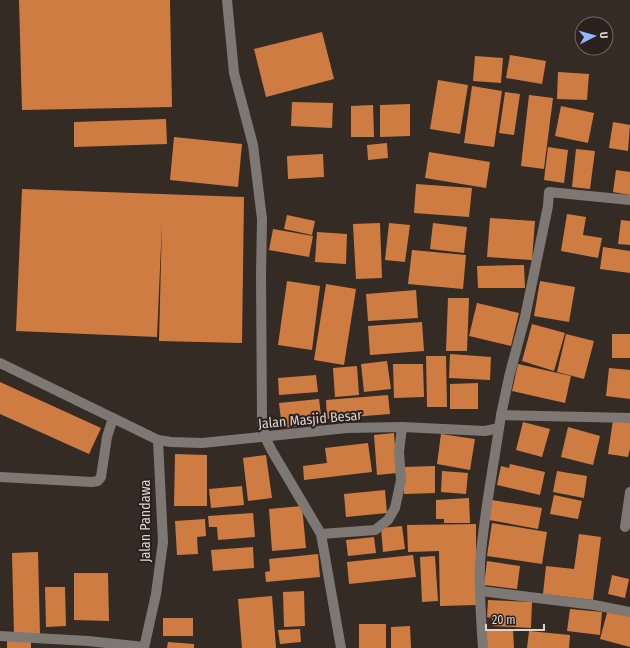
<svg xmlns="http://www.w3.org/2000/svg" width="630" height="648" viewBox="0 0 630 648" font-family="'Fira Sans Condensed',sans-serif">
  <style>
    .building { fill: #cf7c43 }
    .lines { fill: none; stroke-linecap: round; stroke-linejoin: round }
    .minor { stroke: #7e7875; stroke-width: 10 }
    .labels { text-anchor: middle; stroke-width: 4; stroke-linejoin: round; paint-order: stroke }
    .street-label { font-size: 14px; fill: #dbd4d1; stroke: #2b211c }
  </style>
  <rect width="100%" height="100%" fill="#352b25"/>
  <g class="building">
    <path d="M 19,0 L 170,0 L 172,107 L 22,110 Z"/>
    <path d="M 322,32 L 334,79 L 266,97 L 254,49 Z"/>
    <path d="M 510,55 L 546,61 L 542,84 L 506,78 Z"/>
    <path d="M 475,56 L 503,58 L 501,83 L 473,81 Z"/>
    <path d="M 558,72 L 589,74 L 587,100 L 557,99 Z"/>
    <path d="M 438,80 L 468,85 L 460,134 L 430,129 Z"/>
    <path d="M 472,86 L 502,91 L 494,147 L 464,143 Z"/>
    <path d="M 505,92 L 520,94 L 514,135 L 499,133 Z"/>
    <path d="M 529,95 L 553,98 L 544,169 L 521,166 Z"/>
    <path d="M 292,102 L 333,103 L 332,128 L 291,126 Z"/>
    <path d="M 410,104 L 410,136 L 380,137 L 380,105 Z"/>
    <path d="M 373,105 L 374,137 L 351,137 L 351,106 Z"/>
    <path d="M 561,106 L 594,113 L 588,143 L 555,136 Z"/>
    <path d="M 166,119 L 167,144 L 74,147 L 74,122 Z"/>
    <path d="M 613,122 L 630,125 L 628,151 L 609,148 Z"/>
    <path d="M 174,137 L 242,144 L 238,187 L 170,180 Z"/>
    <path d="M 387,143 L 388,158 L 368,160 L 367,145 Z"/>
    <path d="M 548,147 L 568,150 L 564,183 L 544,180 Z"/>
    <path d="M 576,149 L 595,151 L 590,189 L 572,187 Z"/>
    <path d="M 429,152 L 490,162 L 486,188 L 425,178 Z"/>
    <path d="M 323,154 L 324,177 L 288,179 L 287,156 Z"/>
    <path d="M 616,170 L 630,172 L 630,195 L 613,192 Z"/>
    <path d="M 416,184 L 472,188 L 469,217 L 414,213 Z"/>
    <path d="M 22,189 L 244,197 L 242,343 L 159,341 L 162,222 L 157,337 L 16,331 Z"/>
    <path d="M 567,214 L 586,217 L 583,235 L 602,238 L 598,258 L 561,251 Z"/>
    <path d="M 287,215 L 315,221 L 312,235 L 284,229 Z"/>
    <path d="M 490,218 L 535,221 L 532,260 L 487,257 Z"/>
    <path d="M 621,220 L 630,221 L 630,245 L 618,244 Z"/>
    <path d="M 380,223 L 382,278 L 356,279 L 353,224 Z"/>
    <path d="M 389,223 L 410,225 L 405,262 L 385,260 Z"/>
    <path d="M 433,223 L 467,227 L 464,253 L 430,249 Z"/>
    <path d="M 273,229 L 313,236 L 309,257 L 269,250 Z"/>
    <path d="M 317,232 L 347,234 L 346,264 L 315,262 Z"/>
    <path d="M 603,247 L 630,251 L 630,273 L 600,269 Z"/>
    <path d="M 412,250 L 466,255 L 463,289 L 408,284 Z"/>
    <path d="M 524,265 L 525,288 L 478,288 L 477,266 Z"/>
    <path d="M 287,281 L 320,286 L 312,350 L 278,345 Z"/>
    <path d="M 540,281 L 575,287 L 569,322 L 534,316 Z"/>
    <path d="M 326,284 L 356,289 L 344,365 L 314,360 Z"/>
    <path d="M 416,290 L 418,318 L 368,321 L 366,294 Z"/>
    <path d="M 448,298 L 469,298 L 467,351 L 446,351 Z"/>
    <path d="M 477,303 L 519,313 L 511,346 L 469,336 Z"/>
    <path d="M 422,322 L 424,351 L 370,355 L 368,326 Z"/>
    <path d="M 532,324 L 565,333 L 554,371 L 522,361 Z"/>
    <path d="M 566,334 L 594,341 L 584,379 L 557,372 Z"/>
    <rect x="612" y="334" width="18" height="24"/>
    <path d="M 450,354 L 491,357 L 490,380 L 449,378 Z"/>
    <path d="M 426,356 L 446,356 L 447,407 L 427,407 Z"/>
    <path d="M 387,361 L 391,389 L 364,392 L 361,364 Z"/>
    <path d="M 393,364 L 423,364 L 424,397 L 394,398 Z"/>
    <path d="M 518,364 L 571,376 L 565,403 L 512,391 Z"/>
    <path d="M 357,366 L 359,395 L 335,397 L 333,368 Z"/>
    <path d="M 609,368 L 630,370 L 630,399 L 606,396 Z"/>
    <path d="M 316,375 L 318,392 L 279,395 L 278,378 Z"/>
    <path d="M 0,382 L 101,428 L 89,454 L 0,414 Z"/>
    <path d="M 478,383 L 478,409 L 450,409 L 450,384 Z"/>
    <path d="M 388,395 L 390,414 L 327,419 L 326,400 Z"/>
    <path d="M 319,399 L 322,424 L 282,428 L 279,403 Z"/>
    <path d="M 613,420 L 630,423 L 630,449 L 628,457 L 608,454 Z"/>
    <path d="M 523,422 L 550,429 L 542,457 L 516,450 Z"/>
    <path d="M 568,427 L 600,436 L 593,465 L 561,457 Z"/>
    <path d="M 394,433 L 397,473 L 377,475 L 374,435 Z"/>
    <path d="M 441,434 L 475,439 L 470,470 L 437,464 Z"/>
    <path d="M 368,443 L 372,472 L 304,480 L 303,466 L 327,463 L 325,448 Z"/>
    <path d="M 175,454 L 207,455 L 207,506 L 174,506 Z"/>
    <path d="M 266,455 L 272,498 L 248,501 L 243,458 Z"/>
    <path d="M 510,464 L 545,472 L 540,495 L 497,485 L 501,466 L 509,468 Z"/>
    <path d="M 435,466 L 435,493 L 404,494 L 403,467 Z"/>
    <path d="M 442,471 L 468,473 L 466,494 L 441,492 Z"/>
    <path d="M 557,471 L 587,476 L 584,498 L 553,492 Z"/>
    <path d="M 242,486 L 244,505 L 211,508 L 209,489 Z"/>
    <path d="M 385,490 L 387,513 L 346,517 L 344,494 Z"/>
    <path d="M 554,495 L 582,501 L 578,519 L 550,514 Z"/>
    <path d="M 469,498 L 470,523 L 444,523 L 444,519 L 436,519 L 436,500 Z"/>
    <path d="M 492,500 L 542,508 L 538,529 L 489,520 Z"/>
    <path d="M 302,506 L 306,548 L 272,551 L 269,509 Z"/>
    <path d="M 253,513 L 255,537 L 218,540 L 217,527 L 209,527 L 208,516 Z"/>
    <path d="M 205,519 L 206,536 L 197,537 L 198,554 L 177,555 L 175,521 Z"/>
    <path d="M 492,523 L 547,532 L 542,564 L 487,556 Z"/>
    <path d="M 476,524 L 476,605 L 440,606 L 439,551 L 408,552 L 407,525 Z"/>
    <path d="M 402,526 L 405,549 L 383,552 L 381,528 Z"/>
    <path d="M 579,534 L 601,537 L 593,600 L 543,594 L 546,566 L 574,569 Z"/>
    <path d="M 374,537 L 376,553 L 348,556 L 346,540 Z"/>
    <path d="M 253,547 L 254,568 L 213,571 L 211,550 Z"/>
    <path d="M 38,552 L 40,634 L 14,635 L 12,553 Z"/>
    <path d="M 318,554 L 320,577 L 266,582 L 265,572 L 270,571 L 269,559 Z"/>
    <path d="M 413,555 L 416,577 L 349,584 L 347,562 Z"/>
    <path d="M 435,556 L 438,601 L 422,602 L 420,557 Z"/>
    <path d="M 487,561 L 520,566 L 517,589 L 484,585 Z"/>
    <path d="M 74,573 L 108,573 L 109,621 L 74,620 Z"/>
    <path d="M 612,575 L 629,579 L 625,598 L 608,594 Z"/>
    <path d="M 45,587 L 65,587 L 66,626 L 46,627 Z"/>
    <path d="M 304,591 L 305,626 L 284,627 L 283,592 Z"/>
    <path d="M 272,596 L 276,648 L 242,648 L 238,599 Z"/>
    <path d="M 488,600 L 532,602 L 531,628 L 492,626 L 492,618 L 487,617 Z"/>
    <path d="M 570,609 L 602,612 L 600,635 L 567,631 Z"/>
    <path d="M 608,609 L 630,615 L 630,647 L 600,639 Z"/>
    <rect x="163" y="618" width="30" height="18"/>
    <rect x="359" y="624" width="27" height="24"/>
    <path d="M 410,626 L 411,648 L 391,648 L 391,627 Z"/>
    <path d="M 300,629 L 301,642 L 280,644 L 278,630 Z"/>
    <path d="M 513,629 L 514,648 L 486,648 L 485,630 Z"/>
    <path d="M 529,631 L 570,635 L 569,648 L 527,648 Z"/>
    <rect x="7" y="641" width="24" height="7"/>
    <path d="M 168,642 L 194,644 L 194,648 L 167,648 Z"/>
  </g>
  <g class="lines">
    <g class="minor">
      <path d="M 227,0 L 234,73 L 253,145 L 262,219 L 261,275 L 262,422 L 265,437 L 272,451 L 321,534 L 341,648"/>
      <path d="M 0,363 L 158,440 L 171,442 L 202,443 L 347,428 L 402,427 L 485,431 L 499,428"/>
      <path d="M 501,415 L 509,377 L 525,317 L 548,206 L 549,192 L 630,200"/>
      <path d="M 0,477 L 92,482 L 98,481 L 101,477 L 107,437 L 113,418"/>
      <path d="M 625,527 L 630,492"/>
      <path d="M 321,534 L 375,530 L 388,520 L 395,508 L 401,480 L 399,452 L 402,427"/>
      <path d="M 481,591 L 594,605 L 630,612"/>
      <path d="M 0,636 L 88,641 L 144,647"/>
      <path d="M 144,648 L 156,594 L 163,542 L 158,440"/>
      <path d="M 483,648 C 481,620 479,591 480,563 C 484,513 494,464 501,415 L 630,418"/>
    </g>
  </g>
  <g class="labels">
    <g class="street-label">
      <text transform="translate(310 419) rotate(-5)" y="5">Jalan Masjid Besar</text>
      <text transform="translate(145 521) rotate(-90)" y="5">Jalan Pandawa</text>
    </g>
  </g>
  <g transform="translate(594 36) rotate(84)"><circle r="19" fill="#2b211c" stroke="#716964"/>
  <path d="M0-3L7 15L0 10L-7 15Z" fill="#93b7fd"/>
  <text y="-6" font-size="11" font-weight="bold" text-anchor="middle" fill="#dbd4d1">U</text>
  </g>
  <path d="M486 624v6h58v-6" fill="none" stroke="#dbd4d1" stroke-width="2"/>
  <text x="492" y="624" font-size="12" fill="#dbd4d1" stroke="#2b211c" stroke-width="3" paint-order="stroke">20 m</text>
</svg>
